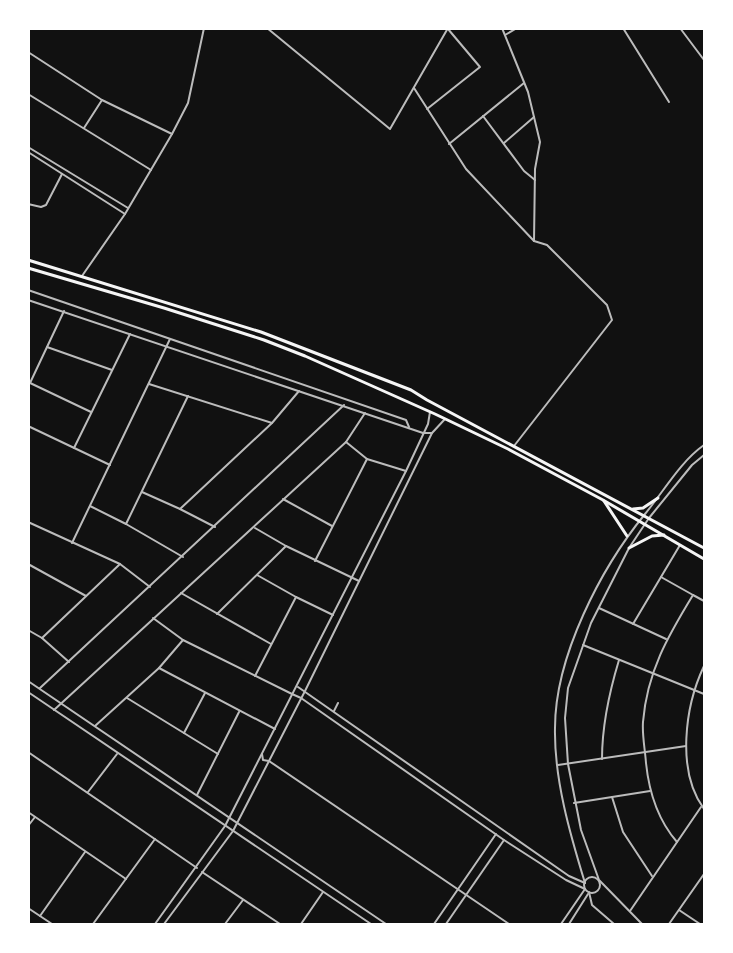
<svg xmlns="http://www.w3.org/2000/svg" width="733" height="953" viewBox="0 0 733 953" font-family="Roboto,sans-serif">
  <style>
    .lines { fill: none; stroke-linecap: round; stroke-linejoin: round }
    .minor { stroke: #bcbcbc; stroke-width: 2 }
    .tertiary { stroke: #bcbcbc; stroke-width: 2 }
    .primary { stroke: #f5f5f5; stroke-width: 3 }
  </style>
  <rect width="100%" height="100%" fill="#111"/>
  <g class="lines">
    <g class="minor">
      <path d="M 267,28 L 390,129 L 448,28"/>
      <path d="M 502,28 L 528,92 L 540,142 L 535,169 L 534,241"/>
      <path d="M 623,28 L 669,102"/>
      <path d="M 680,28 L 704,60"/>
      <path d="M 505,35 L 517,28"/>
      <path d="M 28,52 L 102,100 L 172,134 L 125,214 L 82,276"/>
      <path d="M 414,88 L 466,169 L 534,241 L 547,245 L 607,305 L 612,320 L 514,446"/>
      <path d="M 28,94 L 151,170"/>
      <path d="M 427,109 L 480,67 L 448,29"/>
      <path d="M 483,116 L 524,171 L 535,180"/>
      <path d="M 84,128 L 102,100"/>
      <path d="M 172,134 L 188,103 L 204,28"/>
      <path d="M 504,143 L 534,117"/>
      <path d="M 449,144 L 524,83"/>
      <path d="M 28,147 L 128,208"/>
      <path d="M 28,152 L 125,214"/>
      <path d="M 28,204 L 41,207 L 46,205 L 62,174"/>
      <path d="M 47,347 L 112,370"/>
      <path d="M 28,382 L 91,412"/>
      <path d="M 30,383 L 64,311"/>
      <path d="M 149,384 L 272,423"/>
      <path d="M 28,426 L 110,465"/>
      <path d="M 346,442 L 367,459 L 406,471"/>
      <path d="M 74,448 L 130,334"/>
      <path d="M 142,492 L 180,509 L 215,527"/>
      <path d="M 283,499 L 332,526"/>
      <path d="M 90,506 L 126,524 L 183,557"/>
      <path d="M 180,509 L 272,423 L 299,391"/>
      <path d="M 28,522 L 120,564 L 150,587"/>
      <path d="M 126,524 L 188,396"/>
      <path d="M 255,528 L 286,546 L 359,581"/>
      <path d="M 72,543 L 170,339"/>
      <path d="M 315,561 L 367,459"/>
      <path d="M 28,564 L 86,596"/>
      <path d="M 257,575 L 296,597 L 333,615"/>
      <path d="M 661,577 L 693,595"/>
      <path d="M 181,593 L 271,644"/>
      <path d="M 599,608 L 666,639"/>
      <path d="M 217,614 L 286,546"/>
      <path d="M 153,618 L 183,640 L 292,694"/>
      <path d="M 633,624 L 680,545"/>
      <path d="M 28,630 L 42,638 L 69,662"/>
      <path d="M 42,638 L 120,564"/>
      <path d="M 583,645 L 704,694"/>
      <path d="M 704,666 C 685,706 676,771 704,809"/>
      <path d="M 159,668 L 275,729"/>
      <path d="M 255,676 L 296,597"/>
      <path d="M 40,688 L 344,405"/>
      <path d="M 127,698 L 218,754"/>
      <path d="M 54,710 L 346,442 L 365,413"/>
      <path d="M 334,711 L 338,703"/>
      <path d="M 95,726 L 159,668 L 183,640"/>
      <path d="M 184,733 L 205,693"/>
      <path d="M 28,752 L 197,868"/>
      <path d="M 262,754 L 263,760 L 269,761 L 509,924"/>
      <path d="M 602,759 C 602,724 609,693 619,660"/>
      <path d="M 558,765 L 686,746"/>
      <path d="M 88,792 L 117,754"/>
      <path d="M 197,795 L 239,712"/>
      <path d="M 612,797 L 623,832 L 652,876"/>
      <path d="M 574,803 L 650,791"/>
      <path d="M 28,812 L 126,879"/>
      <path d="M 28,826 L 35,817"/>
      <path d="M 677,842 C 657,819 649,792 646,763 C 645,749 642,735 643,722 C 647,672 668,636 693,595 L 704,601"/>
      <path d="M 202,872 L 280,924"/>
      <path d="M 28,908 L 52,924"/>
      <path d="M 679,910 L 700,924"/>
      <path d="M 630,911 L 701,807"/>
      <path d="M 40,916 L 85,852"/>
      <path d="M 93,924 L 155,839"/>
      <path d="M 225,924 L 243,900"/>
      <path d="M 301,924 L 323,892"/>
      <path d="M 669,924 L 704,874"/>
    </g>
    <g class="tertiary">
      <path d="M 28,290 L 406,420 L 409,427"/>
      <path d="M 28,300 L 423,433 L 432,433"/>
      <path d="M 28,681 L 386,924"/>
      <path d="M 298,687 L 569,876 L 585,883"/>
      <path d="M 28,692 L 371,924"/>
      <path d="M 292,694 L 301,698 L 504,840 L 566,880 L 585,889 L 561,924"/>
      <circle cx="592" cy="885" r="8"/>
      <path d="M 585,883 C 570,834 554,779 555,728 C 555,656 601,568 645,514 C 664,491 680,462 704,445"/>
      <path d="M 589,892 L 592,905 L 614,924"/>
      <path d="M 155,924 L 225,826 L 406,471 L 428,424 L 430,412"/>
      <path d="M 164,924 L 233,831 L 305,691 L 432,433 L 445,419"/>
      <path d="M 434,924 L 496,834"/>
      <path d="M 446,924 L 504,840"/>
      <path d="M 569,924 L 588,894"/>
      <path d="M 642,924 L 599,880 L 581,830 L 568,764 L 565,718 L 568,688 L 591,623 L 629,548 L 649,518 L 692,465 L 704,455"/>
    </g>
    <g class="primary">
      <path d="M 28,260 L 261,332 L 411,390 L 427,400 L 704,548"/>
      <path d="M 28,268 L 164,308 L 264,340 L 305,356 L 435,414 L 508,449 L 603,500 L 704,559"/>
      <path d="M 604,501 L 627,536"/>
      <path d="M 633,509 L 643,508 L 658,498"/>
      <path d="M 629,548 L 652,536 L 664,535"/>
    </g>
  </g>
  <rect width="733" height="953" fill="none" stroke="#ffffff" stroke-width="60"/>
</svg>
